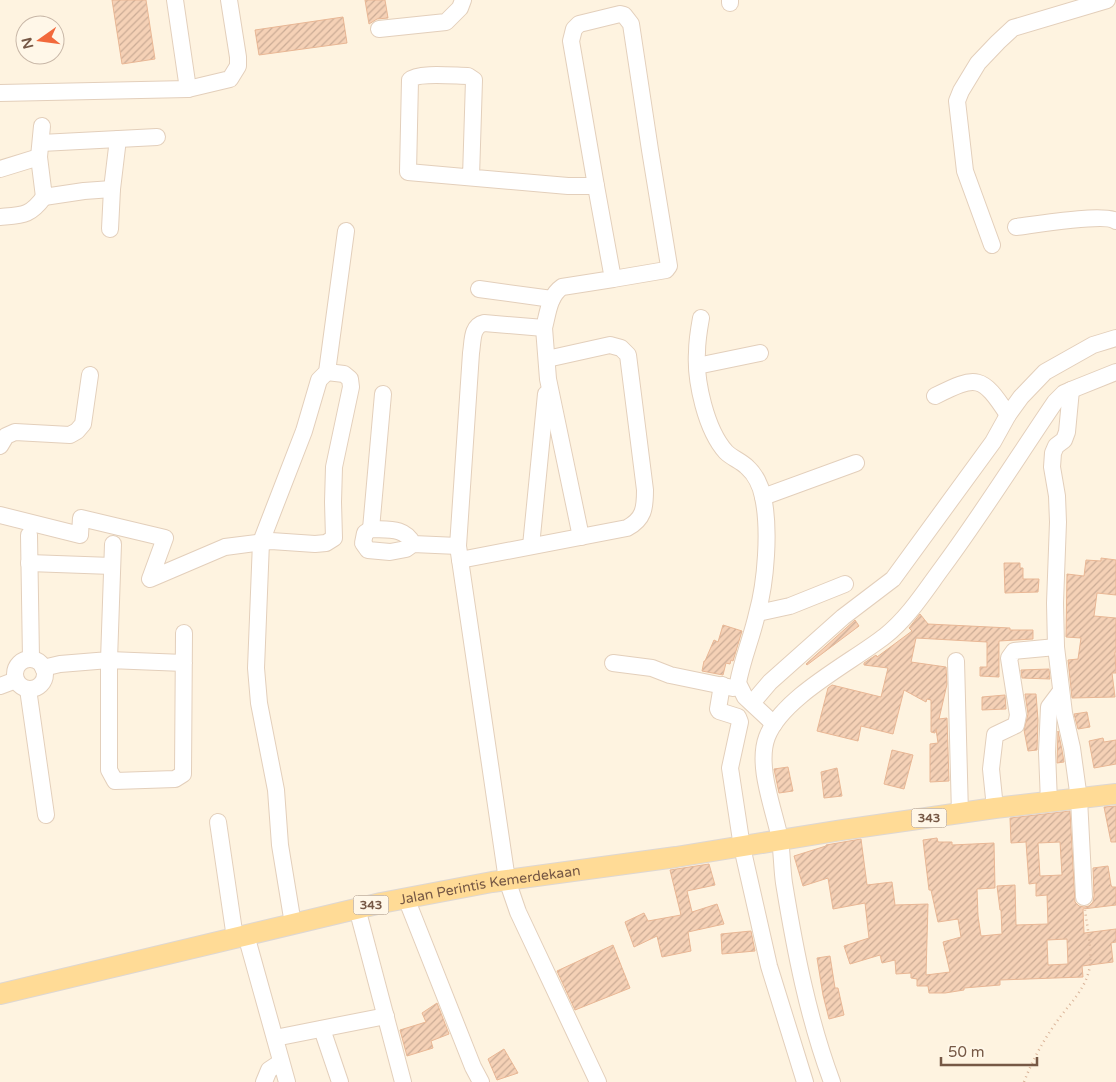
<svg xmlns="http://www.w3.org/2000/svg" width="1116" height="1082" viewBox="0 0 1116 1082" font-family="'Varela Round',sans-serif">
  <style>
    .building { fill: url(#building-hatch); stroke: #e9b795; fill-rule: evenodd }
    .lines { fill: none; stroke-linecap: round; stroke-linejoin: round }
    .minor-casing { stroke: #e3cfbb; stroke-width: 18 }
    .major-casing { stroke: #ded7d2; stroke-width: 22 }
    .path { stroke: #dab499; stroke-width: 2.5; stroke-dasharray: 1 4; stroke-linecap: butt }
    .minor { stroke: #fff; stroke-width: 16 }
    .major { stroke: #ffdb96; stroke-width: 20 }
    .labels { text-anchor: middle; stroke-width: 4; stroke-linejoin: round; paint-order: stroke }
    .shield { fill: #fff7e8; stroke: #9f8876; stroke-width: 1 }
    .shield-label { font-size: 12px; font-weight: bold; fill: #765845 }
    .street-label { font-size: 14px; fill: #765845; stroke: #fff7e8 }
  </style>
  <defs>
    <pattern id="building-hatch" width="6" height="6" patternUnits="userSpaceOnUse" patternTransform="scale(1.25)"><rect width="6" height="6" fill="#f5d1b6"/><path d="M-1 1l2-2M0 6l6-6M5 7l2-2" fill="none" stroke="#cbac96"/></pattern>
  </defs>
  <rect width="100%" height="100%" fill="#fef3e0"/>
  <g class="building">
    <path d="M 112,0 L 146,0 L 155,59 L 122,64 Z"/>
    <path d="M 365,0 L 385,0 L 388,18 L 377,19 L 369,24 Z"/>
    <path d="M 343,17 L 347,43 L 259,55 L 255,30 Z"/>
    <path d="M 1101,558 L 1116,560 L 1116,595 L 1097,593 L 1094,616 L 1116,618 L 1116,652 L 1115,652 L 1116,673 L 1112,673 L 1115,697 L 1072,698 L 1068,660 L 1078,659 L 1081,638 L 1066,637 L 1067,574 L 1084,576 L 1086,560 L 1101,561 Z"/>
    <path d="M 1004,563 L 1020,563 L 1020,568 L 1023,568 L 1023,579 L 1039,579 L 1038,592 L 1005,593 Z"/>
    <path d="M 920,614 L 928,624 L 1010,628 L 1010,630 L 1033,630 L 1033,639 L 999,641 L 999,677 L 980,676 L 980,667 L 987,667 L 987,642 L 916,638 L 911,662 L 946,667 L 947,684 L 939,719 L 947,718 L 949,781 L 930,782 L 930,744 L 938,743 L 936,729 L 935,733 L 931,732 L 931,700 L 927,699 L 926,702 L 904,690 L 893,734 L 861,726 L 858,741 L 817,731 L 828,688 L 832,685 L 881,697 L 888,668 L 864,665 L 864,663 L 876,655 L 877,657 L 912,631 L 909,628 Z"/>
    <path d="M 855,620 L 859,626 L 807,665 L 806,664 Z"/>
    <path d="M 723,625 L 742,631 L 733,661 L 731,660 L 730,664 L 726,663 L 723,675 L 702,671 L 704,661 L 705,661 L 714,640 L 718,642 Z"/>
    <path d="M 1049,669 L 1050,679 L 1022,678 L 1021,670 Z"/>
    <path d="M 1025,694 L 1036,694 L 1038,720 L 1037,750 L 1028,751 L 1024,730 L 1028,714 Z"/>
    <path d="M 1005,695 L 1006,709 L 982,710 L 982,697 Z"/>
    <path d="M 1087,712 L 1090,727 L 1078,729 L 1074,714 Z"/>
    <path d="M 1058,731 L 1062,750 L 1064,762 L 1057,763 Z"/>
    <path d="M 1103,738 L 1104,742 L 1116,740 L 1116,764 L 1094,768 L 1089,741 Z"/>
    <path d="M 892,750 L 913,755 L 904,789 L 884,784 Z"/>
    <path d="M 788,767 L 793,791 L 779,793 L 774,769 Z"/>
    <path d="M 837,768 L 842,796 L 824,798 L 821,772 Z"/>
    <path d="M 1116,806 L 1116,842 L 1111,842 L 1104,807 Z"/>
    <path d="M 1070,811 L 1075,902 L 1079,906 L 1084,907 L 1089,906 L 1093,902 L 1094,896 L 1093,868 L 1108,866 L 1111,885 L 1112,887 L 1116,887 L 1116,905 L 1083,909 L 1084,933 L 1116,929 L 1116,942 L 1111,943 L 1113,962 L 1082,966 L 1083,977 L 1000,980 L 1000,985 L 964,988 L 964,990 L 945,993 L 929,993 L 928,986 L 917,986 L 917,979 L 911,978 L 911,973 L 896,974 L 895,960 L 882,963 L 880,955 L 850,964 L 844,946 L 869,938 L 865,903 L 833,909 L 828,878 L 803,886 L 794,856 L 826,846 L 826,845 L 861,839 L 867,885 L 892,882 L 895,905 L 928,904 L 926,975 L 950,972 L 943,942 L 961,937 L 958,919 L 938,922 L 931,890 L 929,890 L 923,840 L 937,838 L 938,842 L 952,842 L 952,845 L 994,843 L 995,888 L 977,889 L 978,916 L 981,936 L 1002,934 L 1001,910 L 1000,910 L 997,886 L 1015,885 L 1016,925 L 1048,924 L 1047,895 L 1036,896 L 1036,883 L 1029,884 L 1026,842 L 1011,843 L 1010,818 ZM 1060,842 L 1062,875 L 1040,876 L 1038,843 ZM 1067,939 L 1068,964 L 1048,965 L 1047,940 Z"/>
    <path d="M 709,864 L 715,885 L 687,891 L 692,912 L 717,904 L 724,924 L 688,932 L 691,951 L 662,957 L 657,936 L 634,947 L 625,922 L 644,913 L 648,921 L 681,915 L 670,870 Z"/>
    <path d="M 751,931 L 755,951 L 722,954 L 721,934 Z"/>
    <path d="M 613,945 L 630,988 L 575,1010 L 557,971 Z"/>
    <path d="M 830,956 L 835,988 L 838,988 L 844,1015 L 829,1019 L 823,995 L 817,958 Z"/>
    <path d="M 437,1003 L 449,1034 L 431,1041 L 433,1048 L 407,1056 L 400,1030 L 426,1022 L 422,1013 Z"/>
    <path d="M 504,1049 L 518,1073 L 497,1080 L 488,1059 Z"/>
  </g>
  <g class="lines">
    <g class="minor-casing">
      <g id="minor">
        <path d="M 175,0 L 188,89"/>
        <path d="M 730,3 L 730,0"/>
        <path d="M 379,29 L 446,22 L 460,8 L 463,0"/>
        <path d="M 0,93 L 188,89 L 230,79 L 238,66 L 238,57 L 229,0"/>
        <path d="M 42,126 L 39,157 L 44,197 L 84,191 L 112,189"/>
        <path d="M 41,143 L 157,137"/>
        <path d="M 0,169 L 39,157"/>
        <path d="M 471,177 L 474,80 L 468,76 C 455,76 418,72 410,80 L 408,172 L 568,186 L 596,186 L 613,279 L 562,287 C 549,296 548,313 544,328 L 484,323 C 471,326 473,342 471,353 L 458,546 L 507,880 L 518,912 L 598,1082"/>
        <path d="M 596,186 L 571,41 L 574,29 L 579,24 L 620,14 L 624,15 L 631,24 L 650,150 L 669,266 L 666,270 L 613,279"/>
        <path d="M 0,217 C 23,215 30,216 44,197"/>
        <path d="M 1016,227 C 1033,225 1104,213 1116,221"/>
        <path d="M 110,229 L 112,189 L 118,139"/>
        <path d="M 992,245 L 965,171 L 957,101 L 961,91 L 978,63 L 998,42 L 1013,28 L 1107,0"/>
        <path d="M 479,289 L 552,299"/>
        <path d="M 701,318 C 699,329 697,341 697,352 C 695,381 706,430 726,452 C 732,458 741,461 747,467 C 755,474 761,486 763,497 C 770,529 766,582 757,614 C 752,637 742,660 738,683 L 745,697 L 774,724"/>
        <path d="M 544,328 L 548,379 L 581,537"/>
        <path d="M 697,366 L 760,353"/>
        <path d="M 1071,390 L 1067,432 L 1064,440 L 1056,446 L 1053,453 L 1052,467 L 1057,496 L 1058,522 L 1055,603 L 1056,647 L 1064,713 L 1072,748 L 1079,799 L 1084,897"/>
        <path d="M 935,396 C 977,375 982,375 1008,415"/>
        <path d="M 0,446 L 6,436 L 15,432 L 70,435 L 77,431 L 83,424 L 90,375"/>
        <path d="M 763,497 L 856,463"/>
        <path d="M 0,515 L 80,535 L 81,518 L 165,538 L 150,579 L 225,547 L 271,541 L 315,544 L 326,543 L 334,538 L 333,502 L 334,467 L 351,387 L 350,379 L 344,374 L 327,372"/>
        <path d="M 371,529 L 383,394"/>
        <path d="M 29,535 L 31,659"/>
        <path d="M 413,544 C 405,527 388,530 371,529 L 365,533 L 363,543 L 368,550 L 390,552 L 406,549 L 413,544 L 458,546"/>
        <path d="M 531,546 L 546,394"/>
        <path d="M 460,560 L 627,528 C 644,519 645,508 645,490 L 628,355 L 621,348 L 610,345 L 547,359"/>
        <path d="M 29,563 L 112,566"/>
        <path d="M 758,613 L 790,606 L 845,584"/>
        <circle cx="30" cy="674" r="15"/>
        <path d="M 956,661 L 960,814"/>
        <path d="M 184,663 L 109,660 L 109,770 L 115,781 L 175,779 L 183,774 L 184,633"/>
        <path d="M 613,663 L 652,668 L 670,675 L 733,688"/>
        <path d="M 43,668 L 60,664 L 109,660 L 113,544"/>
        <path d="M 722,685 L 718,709 L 719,711 L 738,717 L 740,722 L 730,768 L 742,847 L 769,966 L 805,1082"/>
        <path d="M 0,686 L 16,680"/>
        <path d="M 28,689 L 46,815"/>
        <path d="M 752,703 L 770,682 L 843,617 L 893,579 L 993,442 L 1008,415 L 1021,397 L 1045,372 L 1093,345 L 1116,338"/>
        <path d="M 1049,802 L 1047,752 L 1049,707 L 1061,691"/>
        <path d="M 995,808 L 991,769 L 995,735 L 1016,725 L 1018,715 L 1009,658 L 1014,651 L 1056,647"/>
        <path d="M 218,822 L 235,938"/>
        <path d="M 406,898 L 473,1067 L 481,1082"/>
        <path d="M 357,908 L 403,1082"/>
        <path d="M 293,924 L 280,845 L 276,790 L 259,703 L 256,668 L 261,542 L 304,431 L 319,380 L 327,372 L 346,231"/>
        <path d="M 246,935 L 287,1082"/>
        <path d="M 322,1029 L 340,1082"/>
        <path d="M 275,1038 L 386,1016"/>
        <path d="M 264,1082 L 269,1070 L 281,1062"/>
        <path d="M 832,1082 C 808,1018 795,950 784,883 C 782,869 782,854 780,839 C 774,809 756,766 767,737 C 782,697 852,662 885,636 C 908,618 925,591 942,568 C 982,514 1017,458 1055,402 L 1064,393 L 1071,390 L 1116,372"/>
      </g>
    </g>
    <g class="major-casing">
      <g id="major">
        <path id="s1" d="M 0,994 L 381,903 L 492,882 L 676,857 L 842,830 L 995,808 L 1116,794"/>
      </g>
    </g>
    <path class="path" d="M 1024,1082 C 1032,1061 1042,1043 1055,1024 C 1068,1005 1087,989 1090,965 C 1092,951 1087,925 1085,910"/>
    <use href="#minor" class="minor"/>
    <use href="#major" class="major"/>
  </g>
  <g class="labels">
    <g class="shield">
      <rect x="911.5" y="808.5" width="35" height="19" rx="4"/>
      <rect x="353.5" y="895.5" width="35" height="19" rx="4"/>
    </g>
    <g class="shield-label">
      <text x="929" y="822">343</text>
      <text x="371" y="909">343</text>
    </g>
    <g class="street-label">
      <text dy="5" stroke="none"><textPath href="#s1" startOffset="502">Jalan Perintis Kemerdekaan</textPath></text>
    </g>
  </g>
  <g transform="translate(40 40) rotate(256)"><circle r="24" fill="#fff7e8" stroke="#c8b7a7"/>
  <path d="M0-4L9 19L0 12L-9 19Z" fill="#f2693b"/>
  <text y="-8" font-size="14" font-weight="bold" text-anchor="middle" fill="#765845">N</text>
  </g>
  <path d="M941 1057v8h96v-8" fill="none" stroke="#765845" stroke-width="2.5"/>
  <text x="948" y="1057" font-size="15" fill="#765845" stroke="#fff7e8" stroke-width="4" paint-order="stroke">50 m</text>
</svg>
